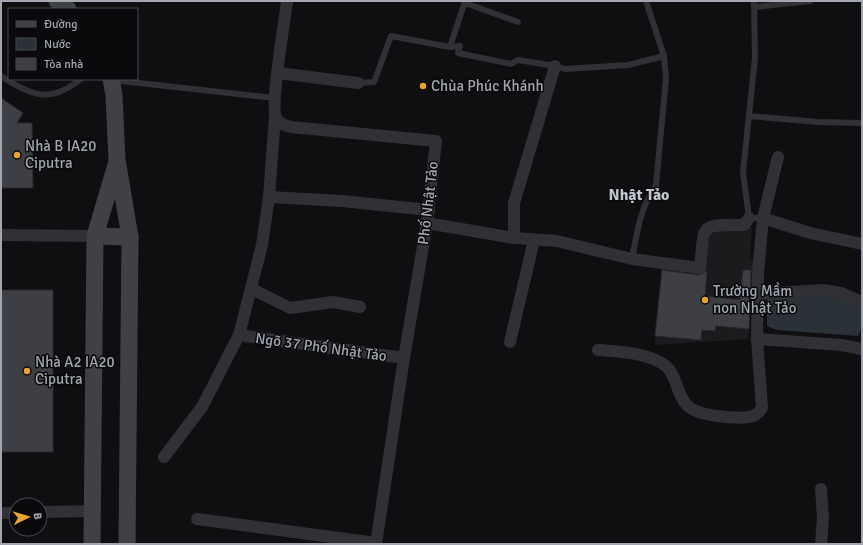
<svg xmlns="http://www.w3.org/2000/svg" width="863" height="545" viewBox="0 0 863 545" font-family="Signika,sans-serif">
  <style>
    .built { fill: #1b1b1e }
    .water { fill: #2a3238 }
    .building { fill: #3e3f44; stroke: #29292d }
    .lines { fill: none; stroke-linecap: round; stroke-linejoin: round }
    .lane { stroke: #313135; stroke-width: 6 }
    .street { stroke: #313135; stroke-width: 12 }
    .secondary { stroke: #3f4145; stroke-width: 17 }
    .poi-dot { fill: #eaa42e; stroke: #0a0a0c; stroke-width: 1.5 }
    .labels { text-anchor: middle; stroke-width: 3; stroke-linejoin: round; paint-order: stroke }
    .poi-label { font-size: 15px; fill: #a1a6b1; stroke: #0a0a0c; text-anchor: start }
    .street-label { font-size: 15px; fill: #a1a6b1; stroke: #0a0a0c }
    .neighbourhood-label { font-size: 16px; font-weight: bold; fill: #c2c5cd; stroke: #0a0a0c }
  </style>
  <rect width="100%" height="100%" fill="#0f0f11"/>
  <path class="built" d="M 715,227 L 752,227 L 750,257 L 755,261 L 748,339 L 655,345 L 662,267 L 703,271 L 707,233 Z"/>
  <path class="water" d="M 806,292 L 842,299 L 860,307 L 862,308 L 862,323 L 860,332 L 858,336 L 777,330 L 767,326 L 767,300 L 769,296 Z"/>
  <g class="building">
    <path d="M 1,98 L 23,113 L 17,123 L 32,123 L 33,188 L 1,188 Z"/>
    <path d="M 662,270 L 699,275 L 707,271 L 705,296 L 740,300 L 743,270 L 751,270 L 749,329 L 716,326 L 715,331 L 702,330 L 701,340 L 655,336 Z"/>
    <rect x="1" y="290" width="52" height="162"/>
  </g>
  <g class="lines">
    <g class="lane">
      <path d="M 754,1 L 755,58 L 743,172 L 749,218 L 763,218"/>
      <path d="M 465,3 L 518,22"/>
      <path d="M 754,7 L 810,1"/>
      <path d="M 450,47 L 465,1"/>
      <path d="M 1,76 C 32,96 50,104 81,79"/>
      <path d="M 112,80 L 275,98"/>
      <path d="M 358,83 L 374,82 L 391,36 L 450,47 L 460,46 L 458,53 L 511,64 L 518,60 L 555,66 L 565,69 L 628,65 L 664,56"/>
      <path d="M 749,116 L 818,122 L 862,123"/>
      <path d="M 632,259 C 637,233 640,208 656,185 L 666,78 L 664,56 L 646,1"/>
    </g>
    <g class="street">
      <path d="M 287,1 C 285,20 270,105 276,117 C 279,124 284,125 291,127 L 436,141 L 427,223 L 404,358 L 376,544"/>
      <path d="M 278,73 L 358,83"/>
      <path d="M 778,157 L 763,218 L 758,273 L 757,339 L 841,345 L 862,349"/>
      <path d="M 269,197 L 342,201 L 429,210"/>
      <path d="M 763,218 L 810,233 L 862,244"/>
      <path d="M 427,223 L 514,238 L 557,241 L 632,259 L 700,268 C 705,225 697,224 744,225 L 749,218"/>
      <path d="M 1,235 L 95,236"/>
      <path d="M 514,238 L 514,203 L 555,66"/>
      <path d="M 252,289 L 290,308 L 333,302 L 360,307"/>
      <path d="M 757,294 L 823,290 L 841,293 L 862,302"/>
      <path d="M 239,335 L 404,358"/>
      <path d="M 510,342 L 534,240"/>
      <path d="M 598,350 C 619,352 648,352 666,366 C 678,377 676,395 688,406 C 697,416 740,420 753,416 C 758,414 759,412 762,408 L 757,339"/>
      <path d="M 164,457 L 202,407 L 239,335 L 262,245 L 269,197 L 275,116"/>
      <path d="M 821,489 L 823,517 L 821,544"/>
      <path d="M 40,512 L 93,511"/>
      <path d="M 1,513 L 16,513"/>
      <path d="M 197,519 L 376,543"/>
    </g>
    <g class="secondary">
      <path d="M 57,1 L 68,9"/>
      <path d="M 111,79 L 114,95 L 117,160 L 130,237 L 127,544"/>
      <path d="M 95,236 L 130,237"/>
      <path d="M 92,544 L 95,236 L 116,165"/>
    </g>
  </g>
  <g class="poi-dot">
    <circle cx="423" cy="86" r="4"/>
    <circle cx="17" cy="155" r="4"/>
    <circle cx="705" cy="300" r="4"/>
    <circle cx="27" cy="371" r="4"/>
  </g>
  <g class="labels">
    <g class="poi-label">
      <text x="431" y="91">Chùa Phúc Khánh</text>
      <text x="25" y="151">Nhà B IA20<tspan x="25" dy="17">Ciputra</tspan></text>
      <text x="713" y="296">Trường Mầm<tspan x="713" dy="17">non Nhật Tảo</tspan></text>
      <text x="35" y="367">Nhà A2 IA20<tspan x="35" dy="17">Ciputra</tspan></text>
    </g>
    <g class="street-label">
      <text transform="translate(428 203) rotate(-83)" y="5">Phố Nhật Tảo</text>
      <text transform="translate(321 347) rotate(8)" y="5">Ngõ 37 Phố Nhật Tảo</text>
    </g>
    <g class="neighbourhood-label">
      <text x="639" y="200">Nhật Tảo</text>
    </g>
  </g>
  <rect width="863" height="545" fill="none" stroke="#a1a6b1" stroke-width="4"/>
  <rect x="8" y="8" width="130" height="72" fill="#0a0a0c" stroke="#46484e"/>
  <rect x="16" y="21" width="20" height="6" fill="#3f4145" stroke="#46484e"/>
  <text x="44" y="28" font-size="12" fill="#a1a6b1">Đường</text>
  <rect x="16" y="38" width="20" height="12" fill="#2a3238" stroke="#46484e"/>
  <text x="44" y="48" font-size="12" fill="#a1a6b1">Nước</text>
  <rect x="16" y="58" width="20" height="12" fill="#3e3f44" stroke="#46484e"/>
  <text x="44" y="68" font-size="12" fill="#a1a6b1">Tòa nhà</text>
  <g transform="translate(28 517) rotate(85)"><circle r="19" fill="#0a0a0c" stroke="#46484e"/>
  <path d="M0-3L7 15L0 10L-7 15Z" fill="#eaa42e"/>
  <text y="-6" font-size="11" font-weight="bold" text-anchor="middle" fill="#a1a6b1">B</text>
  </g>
</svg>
